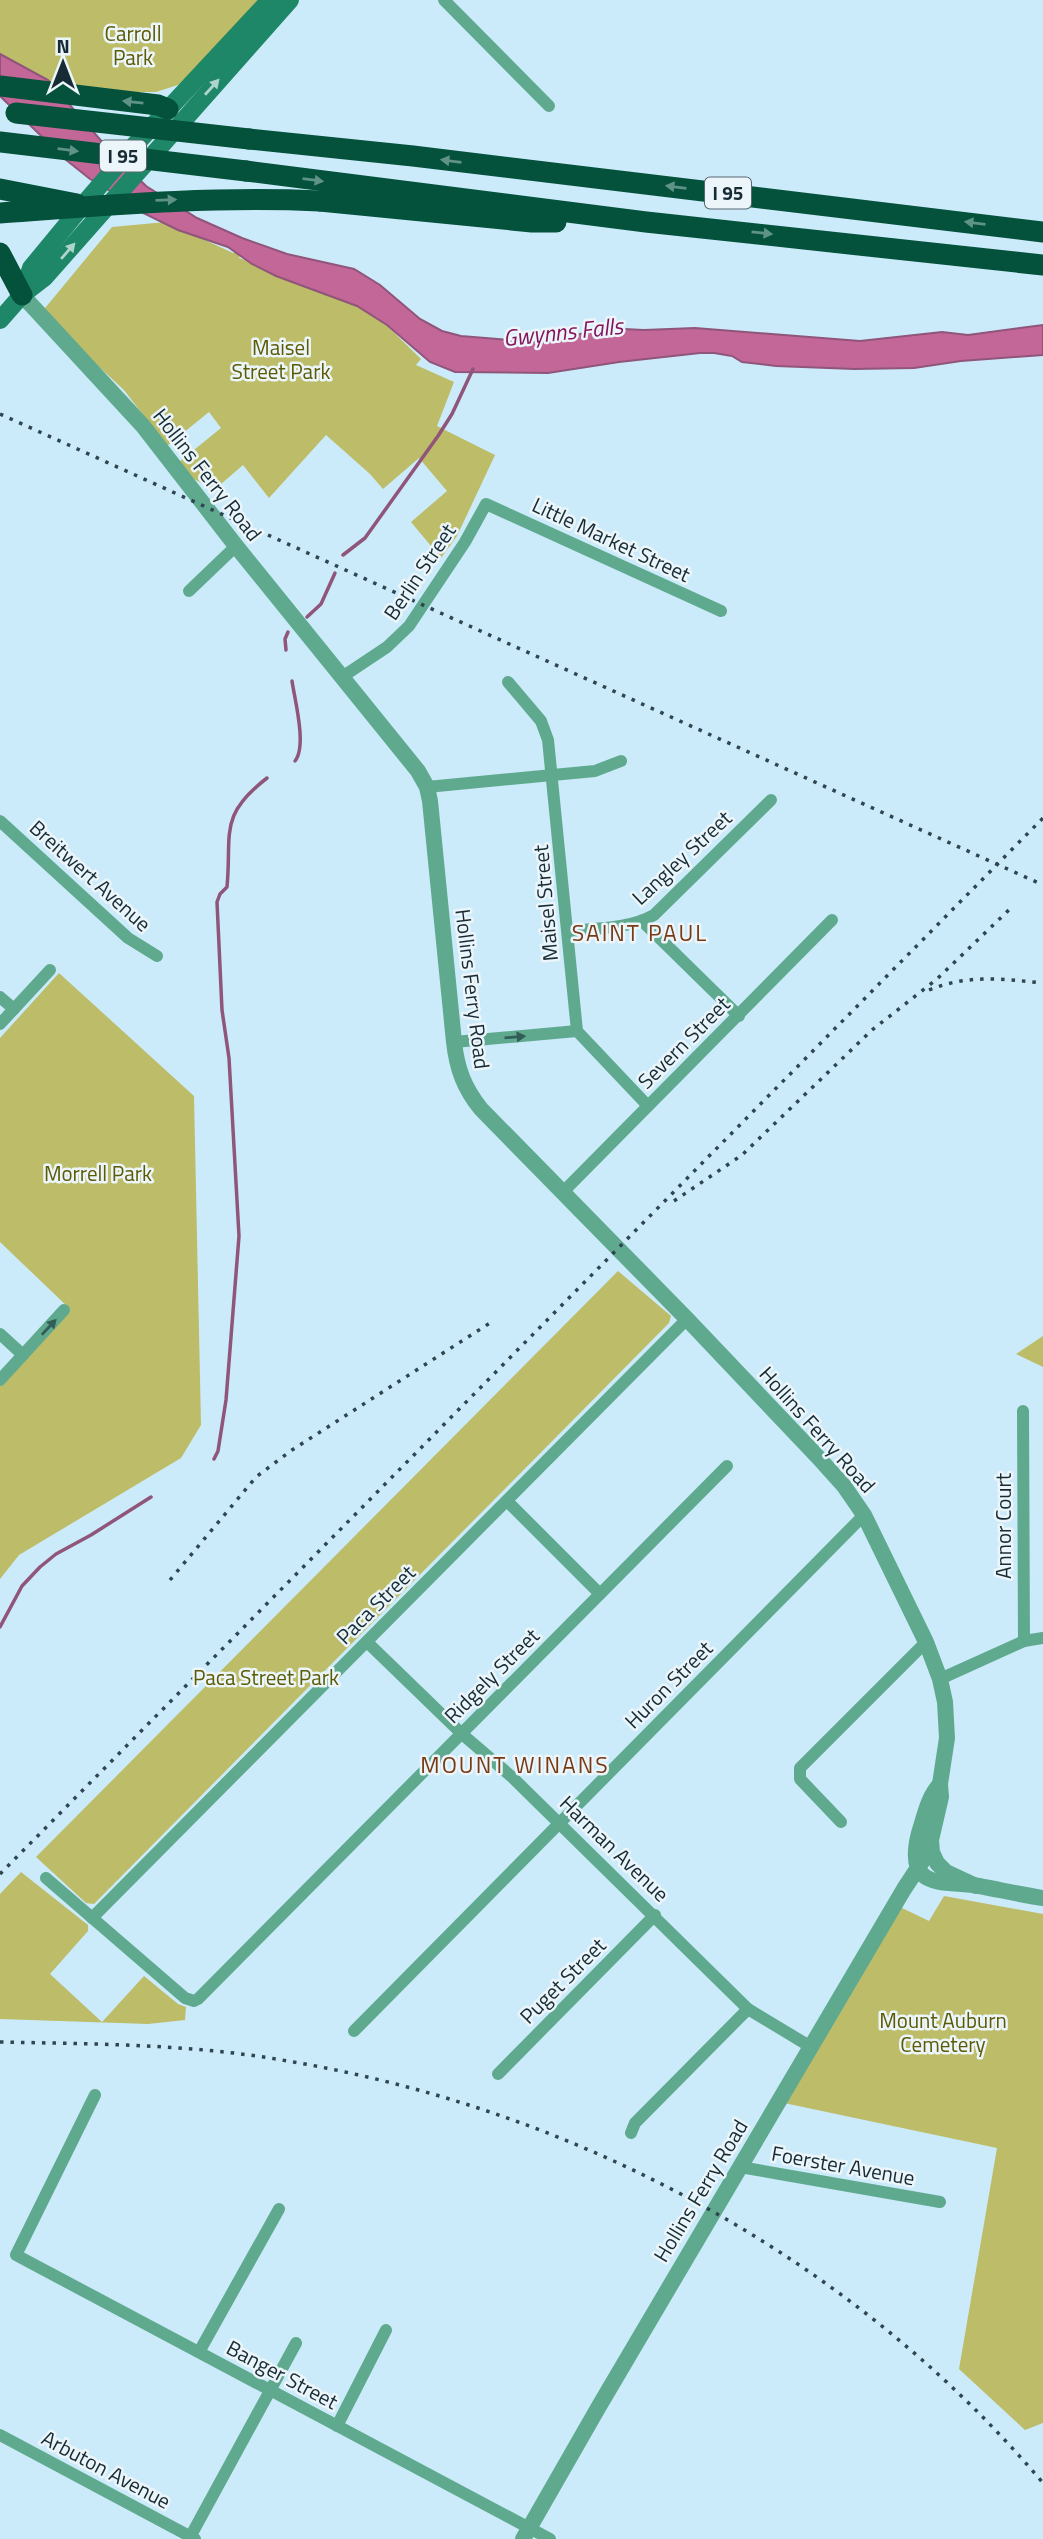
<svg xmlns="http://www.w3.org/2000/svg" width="1043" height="2539" viewBox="0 0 1043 2539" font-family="'Titillium Web',sans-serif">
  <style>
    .green { fill: #bdbc68 }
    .water { fill: #c36798; stroke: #8f557a; stroke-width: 2 }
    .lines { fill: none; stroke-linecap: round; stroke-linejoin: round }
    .stream { stroke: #8f557a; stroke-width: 3.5 }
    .minor { stroke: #5faa8f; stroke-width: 12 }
    .tertiary { stroke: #5faa8f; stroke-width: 16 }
    .secondary { stroke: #1e8768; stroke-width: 18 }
    .motorway { stroke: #04513c; stroke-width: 21 }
    .rail { stroke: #2f454f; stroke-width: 3.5; stroke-dasharray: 3.5 7; stroke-linecap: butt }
    .motorway-bridge { stroke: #04513c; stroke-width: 21 }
    .oneway { fill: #aed4ce }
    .oneway2 { fill: #609388 }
    .oneway3 { fill: #335e58 }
    .labels { text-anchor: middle; stroke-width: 5; stroke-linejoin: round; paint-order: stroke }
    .shield { fill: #ebf5fa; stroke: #56686f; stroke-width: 2 }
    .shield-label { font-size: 19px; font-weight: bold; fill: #162b34 }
    .park-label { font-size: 21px; fill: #5c5a03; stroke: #ebf5fa }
    .street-label { font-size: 21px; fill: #162b34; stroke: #ebf5fa }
    .water-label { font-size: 23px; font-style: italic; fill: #86145c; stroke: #ebf5fa }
    .neighbourhood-label { font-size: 23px; letter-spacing: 2px; fill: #783a14; stroke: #ebf5fa }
  </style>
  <rect width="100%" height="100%" fill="#ccebfa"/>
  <g class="green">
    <path d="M 0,0 L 266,0 L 193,73 L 178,85 L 156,92 L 133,92 L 0,76 Z"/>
    <path d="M 166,222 L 233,253 L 241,253 L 239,258 L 265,267 L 271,263 L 376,315 L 421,359 L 416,365 L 454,382 L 437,426 L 495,455 L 457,536 L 441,558 L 411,522 L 447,491 L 419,458 L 383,489 L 370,474 L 326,435 L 269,498 L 243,465 L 214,490 L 194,479 L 179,462 L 221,428 L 209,412 L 167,446 L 124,390 L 41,313 L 112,227 Z"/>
    <path d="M 59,973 L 194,1096 L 201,1425 L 181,1458 L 19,1555 L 0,1579 L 0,1383 L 69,1308 L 0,1242 L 0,1038 Z"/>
    <path d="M 618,1271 L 671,1316 L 669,1323 L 94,1904 L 86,1903 L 36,1857 Z"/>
    <path d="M 1043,1336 L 1043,1367 L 1016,1354 Z"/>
    <path d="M 21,1872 L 88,1925 L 88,1931 L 50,1974 L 102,2022 L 144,1976 L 178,2004 L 186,2007 L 185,2020 L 148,2024 L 0,2019 L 0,1894 Z"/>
    <path d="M 944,1896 L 1043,1914 L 1043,2423 L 1025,2430 L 959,2369 L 997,2148 L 784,2103 L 900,1907 L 929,1921 Z"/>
  </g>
  <path class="water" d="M 0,54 L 48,80 L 104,144 L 146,186 L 197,218 L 242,238 L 287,254 L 354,269 L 380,285 L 420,319 L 442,331 L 461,336 L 546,343 L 603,328 L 644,330 L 695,328 L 860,341 L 942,332 L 968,335 L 1043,325 L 1043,355 L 961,361 L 914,368 L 854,369 L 776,366 L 742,362 L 732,356 L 714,353 L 700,353 L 619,362 L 548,373 L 455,372 L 430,362 L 387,325 L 357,306 L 276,276 L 252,264 L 228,247 L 178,230 L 139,211 L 115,194 L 90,179 L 65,159 L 0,96 Z"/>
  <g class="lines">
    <g class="stream">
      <path d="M 343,555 L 365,538 L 438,436 L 452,414 L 473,369"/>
      <path d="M 307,617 L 321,604 L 335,573"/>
      <path d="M 286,650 L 285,639 L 288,632"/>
      <path d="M 292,681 C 295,701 307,746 295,761"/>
      <path d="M 214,1459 L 218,1451 L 226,1400 L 239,1236 L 229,1058 L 222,1010 L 217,902 L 220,894 L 227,887 C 232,833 218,816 267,778"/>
      <path d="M 0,1627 L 22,1586 L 40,1567 L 56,1554 L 91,1535 L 151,1497"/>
    </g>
    <g class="minor">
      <path d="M 444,0 L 549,106"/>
      <path d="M 189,591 L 236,546"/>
      <path d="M 342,677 L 387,647 L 409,626 L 465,542 L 486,504 L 721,611"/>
      <path d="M 508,682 L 541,721 L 548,740 L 577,1031 L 648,1106"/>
      <path d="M 427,787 L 595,771 L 621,761"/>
      <path d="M 0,821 L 128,938 L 157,956"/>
      <path d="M 642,921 L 739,1016"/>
      <path d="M 569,931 C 597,928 629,929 654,915 L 771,800"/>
      <path d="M 0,997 L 14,1009"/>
      <path d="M 0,1024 L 50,970"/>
      <path d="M 454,1042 L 577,1031"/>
      <path d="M 563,1192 L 832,920"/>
      <path d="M 0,1334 L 23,1355"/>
      <path d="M 0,1380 L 64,1310"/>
      <path d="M 1023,1411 L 1024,1641"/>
      <path d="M 507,1501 L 600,1594"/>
      <path d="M 367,1642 L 462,1734 L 512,1777 L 748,2009 L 811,2047"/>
      <path d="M 940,1679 L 1024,1641 L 1043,1638"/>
      <path d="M 841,1822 L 800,1779 L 800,1768 L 926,1642"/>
      <path d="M 46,1878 L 185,1998 L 194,2001 L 198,1999 L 727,1466"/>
      <path d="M 92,1918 L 687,1319"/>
      <path d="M 354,2031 L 864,1515"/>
      <path d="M 498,2074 L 655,1915"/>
      <path d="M 95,2095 L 16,2255 L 550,2539"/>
      <path d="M 631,2133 L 635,2123 L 748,2009"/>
      <path d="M 740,2167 L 940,2202"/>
      <path d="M 199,2352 L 279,2209"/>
      <path d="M 337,2426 L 386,2330"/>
      <path d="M 0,2435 L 195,2539"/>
      <path d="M 189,2539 L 296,2343"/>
    </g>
    <g class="tertiary">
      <path d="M 22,295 L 143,426 L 236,546 L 418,771 L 427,787 L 430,801 L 454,1042 C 457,1069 464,1088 481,1109 L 687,1319 L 817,1456 L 844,1486 L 864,1515 L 926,1642 L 940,1679 L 945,1702 L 947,1738 L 940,1784 L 941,1797 L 931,1840 L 932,1852 L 937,1863 L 946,1872 L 976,1886"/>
      <path d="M 940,1784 C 927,1799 925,1815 919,1833 C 904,1891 942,1880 979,1886 C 1001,1890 1022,1895 1043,1898"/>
      <path d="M 523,2539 L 598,2408 L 904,1889 L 931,1848"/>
    </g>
    <g class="secondary">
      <path d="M 22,295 L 31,268 L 83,205 L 132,148 L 270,0"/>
      <path d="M 0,320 L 22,295 L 44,278 L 290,0"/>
    </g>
    <g class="motorway">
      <path d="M 0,86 L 158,105 L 168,109"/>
      <path d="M 249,139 L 413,156 L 1043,232"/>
      <path d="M 246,171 L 646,222 L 1043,265"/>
      <path d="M 0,189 L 77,204"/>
      <path d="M 320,201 L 532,222 L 556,222"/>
      <path d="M 0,253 L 22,295"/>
    </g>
    <g class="rail">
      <path d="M 0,414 L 1043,885"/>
      <path d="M 929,990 C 968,974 1003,979 1043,983"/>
      <path d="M 674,1201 L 742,1155 L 872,1030 L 937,979 L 1013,906"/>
      <path d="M 170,1580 L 256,1477 L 292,1450 L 493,1321"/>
      <path d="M 0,1874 L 1043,818"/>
      <path d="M 0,2042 C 94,2044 189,2044 282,2060 C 574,2108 851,2256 1043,2483"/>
    </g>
    <g class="motorway-bridge">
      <path d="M 16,113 L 249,139"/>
      <path d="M 0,142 L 246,171"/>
      <path d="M 0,213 C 109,205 211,196 320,201"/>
    </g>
  </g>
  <defs><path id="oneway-solid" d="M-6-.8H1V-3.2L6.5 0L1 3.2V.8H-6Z" transform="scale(1.75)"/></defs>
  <g class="oneway">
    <use href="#oneway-solid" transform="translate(212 87) rotate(-48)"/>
    <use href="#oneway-solid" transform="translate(68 251) rotate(-49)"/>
  </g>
  <g class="oneway2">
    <use href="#oneway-solid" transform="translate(133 102) rotate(-174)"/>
    <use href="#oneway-solid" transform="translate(68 150) rotate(7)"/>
    <use href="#oneway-solid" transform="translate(451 161) rotate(-173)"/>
    <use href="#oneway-solid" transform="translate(313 180) rotate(7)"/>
    <use href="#oneway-solid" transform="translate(676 187) rotate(-173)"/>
    <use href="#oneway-solid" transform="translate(166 200) rotate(-2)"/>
    <use href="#oneway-solid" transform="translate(975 223) rotate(-173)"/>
    <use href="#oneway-solid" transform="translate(762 233) rotate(6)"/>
  </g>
  <g class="oneway3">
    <use href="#oneway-solid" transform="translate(515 1037) rotate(-5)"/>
    <use href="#oneway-solid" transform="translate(49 1327) rotate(-47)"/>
  </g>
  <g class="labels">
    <g class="shield">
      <rect x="100" y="140.5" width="46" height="31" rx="5"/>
      <rect x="705" y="177.5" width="46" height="31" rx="5"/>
    </g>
    <g class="shield-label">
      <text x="123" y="163">I 95</text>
      <text x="728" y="200">I 95</text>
    </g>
    <g class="park-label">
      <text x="133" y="41">Carroll<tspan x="133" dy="24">Park</tspan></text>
      <text x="281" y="355">Maisel<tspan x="281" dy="24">Street Park</tspan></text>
      <text x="98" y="1181">Morrell Park</text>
      <text x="266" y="1685">Paca Street Park</text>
      <text x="943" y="2028">Mount Auburn<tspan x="943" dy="24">Cemetery</tspan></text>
    </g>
    <g class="street-label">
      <text transform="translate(207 475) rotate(52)" y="7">Hollins Ferry Road</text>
      <text transform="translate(611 540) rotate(25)" y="7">Little Market Street</text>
      <text transform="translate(420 572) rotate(-56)" y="7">Berlin Street</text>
      <text transform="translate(682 858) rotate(-43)" y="7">Langley Street</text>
      <text transform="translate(90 876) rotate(42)" y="7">Breitwert Avenue</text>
      <text transform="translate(546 903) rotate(-95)" y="7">Maisel Street</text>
      <text transform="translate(472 989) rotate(83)" y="7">Hollins Ferry Road</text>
      <text transform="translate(684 1043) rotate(-45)" y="7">Severn Street</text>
      <text transform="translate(817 1430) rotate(48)" y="7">Hollins Ferry Road</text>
      <text transform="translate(1004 1526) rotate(-90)" y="7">Annor Court</text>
      <text transform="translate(376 1605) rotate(-45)" y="7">Paca Street</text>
      <text transform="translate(492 1676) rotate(-45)" y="7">Ridgely Street</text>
      <text transform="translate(669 1685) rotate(-45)" y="7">Huron Street</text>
      <text transform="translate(614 1849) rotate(44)" y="7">Harman Avenue</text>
      <text transform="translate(563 1981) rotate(-45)" y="7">Puget Street</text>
      <text transform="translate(843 2166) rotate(10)" y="7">Foerster Avenue</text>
      <text transform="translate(701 2191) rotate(-59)" y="7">Hollins Ferry Road</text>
      <text transform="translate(282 2375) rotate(28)" y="7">Banger Street</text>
      <text transform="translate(106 2470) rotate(28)" y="7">Arbuton Avenue</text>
    </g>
    <g class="water-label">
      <text transform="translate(563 332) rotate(-6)" y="8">Gwynns Falls</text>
    </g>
    <g class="neighbourhood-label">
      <text x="640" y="941">SAINT PAUL</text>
      <text x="515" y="1773">MOUNT WINANS</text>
    </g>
  </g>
  <g transform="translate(63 63)" stroke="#ebf5fa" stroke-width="5" paint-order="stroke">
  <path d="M0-5L12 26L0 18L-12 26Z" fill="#162b34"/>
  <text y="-10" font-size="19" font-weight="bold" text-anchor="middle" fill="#162b34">N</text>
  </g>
</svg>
